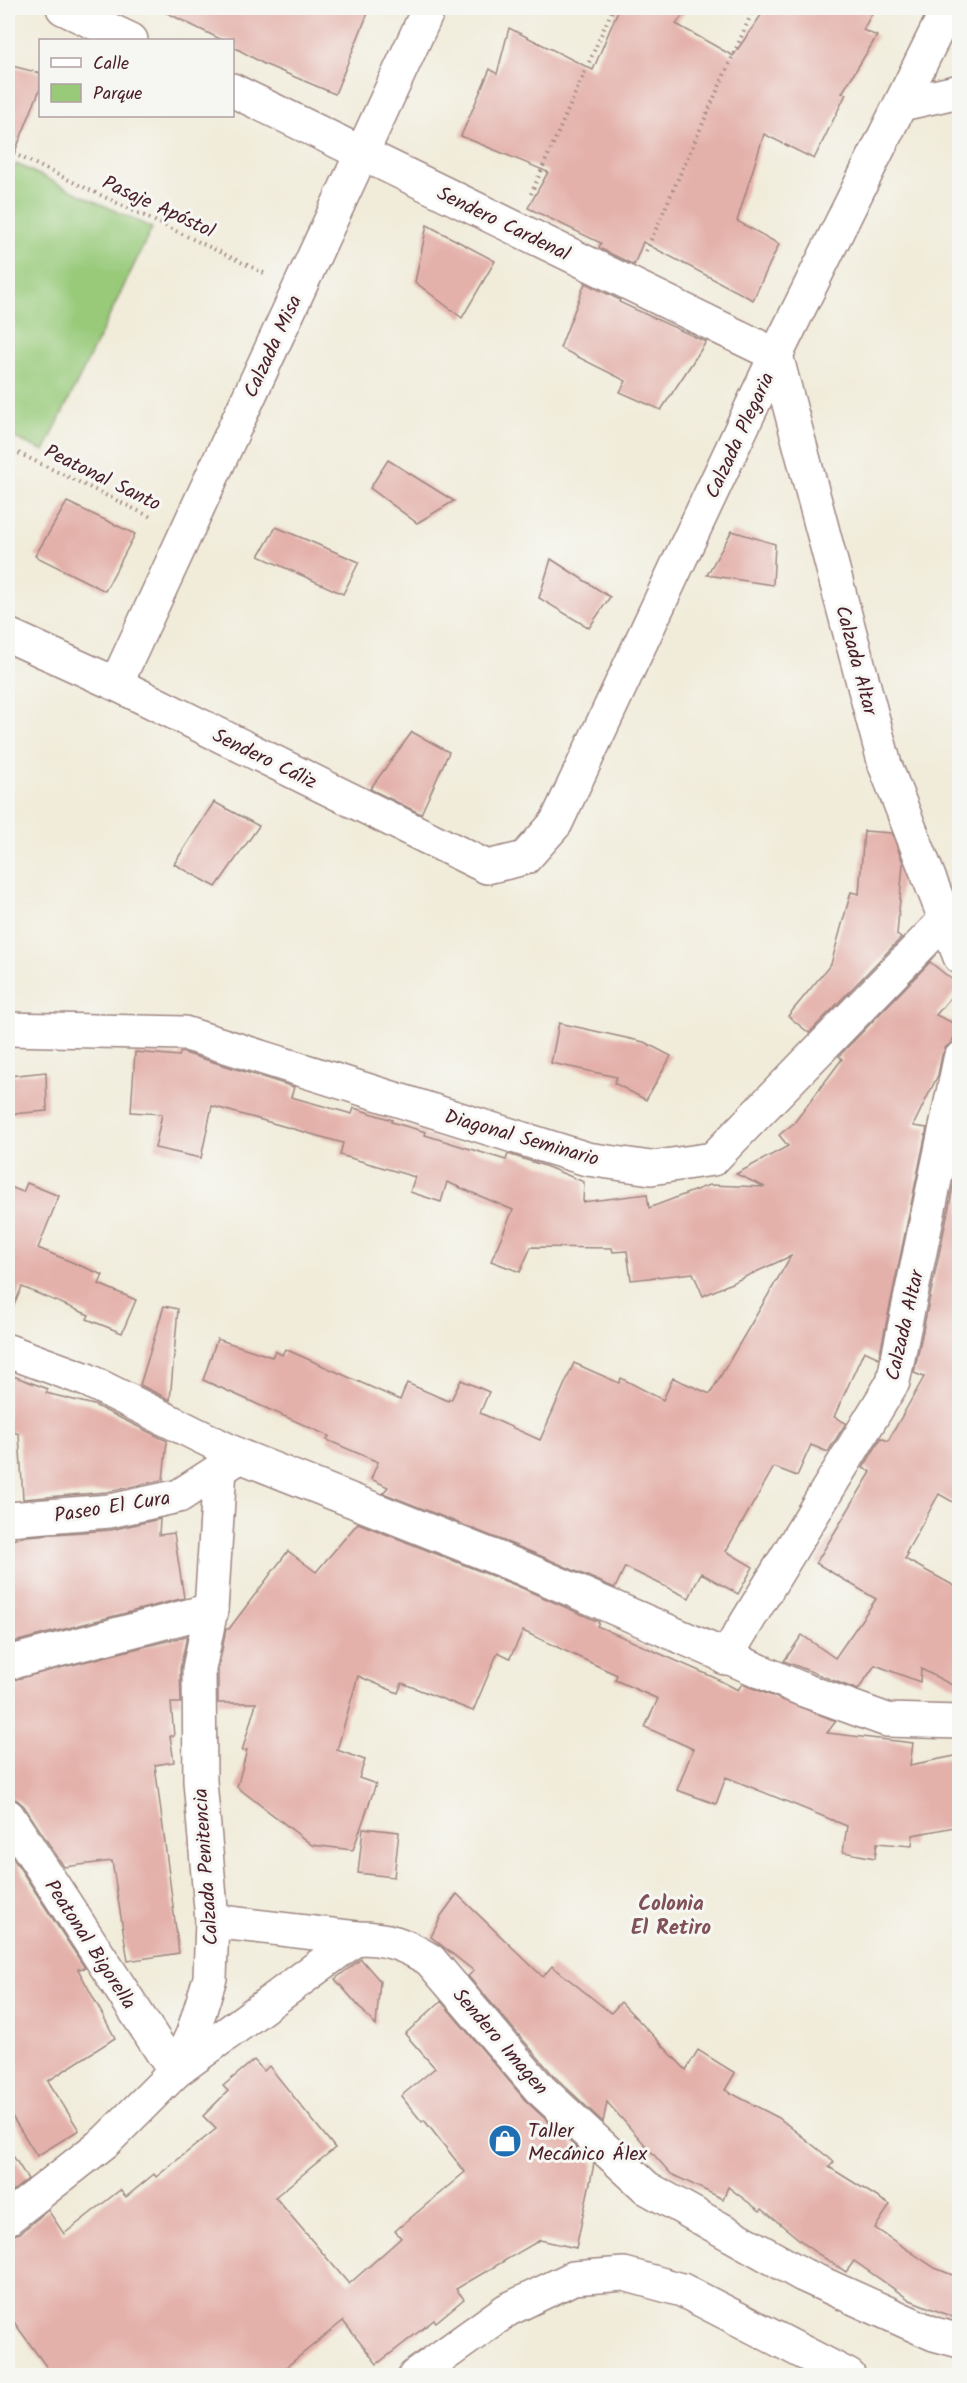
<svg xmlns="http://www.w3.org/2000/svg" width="967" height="2383" viewBox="0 0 967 2383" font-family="Kalam,sans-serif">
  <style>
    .green { fill: #98ca7a; stroke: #717452; stroke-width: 1.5 }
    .building { fill: #e4b1aa }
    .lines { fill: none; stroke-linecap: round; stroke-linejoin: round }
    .minor-casing { stroke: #9e8682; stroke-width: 36 }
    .path { stroke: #9e8682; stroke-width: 4; stroke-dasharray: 1.5 4.5; stroke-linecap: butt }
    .minor { stroke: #fff; stroke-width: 33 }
    .labels { text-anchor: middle; stroke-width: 6; stroke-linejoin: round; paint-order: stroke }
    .street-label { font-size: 20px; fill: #4a1f2b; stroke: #f6f6f2 }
    .poi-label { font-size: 20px; fill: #4a1f2b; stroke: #f6f6f2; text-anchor: start }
    .neighbourhood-label { font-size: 21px; font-weight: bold; fill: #805257; stroke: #f6f6f2 }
  </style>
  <rect width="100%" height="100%" fill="#f6f6f2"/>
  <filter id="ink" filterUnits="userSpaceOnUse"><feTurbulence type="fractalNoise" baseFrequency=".0167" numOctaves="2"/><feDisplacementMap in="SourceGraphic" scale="12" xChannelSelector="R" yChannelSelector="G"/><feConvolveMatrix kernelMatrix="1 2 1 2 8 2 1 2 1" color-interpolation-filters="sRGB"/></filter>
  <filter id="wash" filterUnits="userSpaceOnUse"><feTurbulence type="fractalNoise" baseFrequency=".008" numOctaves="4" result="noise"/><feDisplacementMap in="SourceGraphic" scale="24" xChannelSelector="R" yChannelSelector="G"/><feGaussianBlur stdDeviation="1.35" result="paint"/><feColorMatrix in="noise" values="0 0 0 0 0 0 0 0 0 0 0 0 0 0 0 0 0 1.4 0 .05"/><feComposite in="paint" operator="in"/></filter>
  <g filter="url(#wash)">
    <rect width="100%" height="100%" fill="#f1ecda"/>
    <path class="green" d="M 16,164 L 152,228 L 44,451 L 8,435 L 8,181 Z"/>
    <g id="blocks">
      <g class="building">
        <path d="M 157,8 L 370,8 L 335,94 L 264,64 L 232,46 L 232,40 L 222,40 Z"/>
        <path d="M 619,8 L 688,8 L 676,24 L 733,56 L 766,8 L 875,8 L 863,30 L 877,36 L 842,93 L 846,94 L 814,159 L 764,134 L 737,221 L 779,244 L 753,300 L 643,242 L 634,265 L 599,248 L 601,243 L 528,208 L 548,172 L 461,136 L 490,69 L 497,74 L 509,28 L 593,70 Z"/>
        <path d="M 8,65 L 40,73 L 40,89 L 9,167 L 8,167 Z"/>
        <path d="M 427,225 L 495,261 L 462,318 L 415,282 Z"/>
        <path d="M 585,283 L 620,300 L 619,302 L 706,342 L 661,410 L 620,392 L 626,381 L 560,348 Z"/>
        <path d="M 388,460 L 454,501 L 417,523 L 370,488 Z"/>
        <path d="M 67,502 L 135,534 L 105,591 L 35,556 Z"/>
        <path d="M 276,527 L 359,562 L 343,594 L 259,556 Z"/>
        <path d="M 732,531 L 775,544 L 773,585 L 707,575 Z"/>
        <path d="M 551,559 L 610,597 L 589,628 L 539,598 Z"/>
        <path d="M 412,732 L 449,752 L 421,814 L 370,789 Z"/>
        <path d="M 214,802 L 259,826 L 216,887 L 174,864 Z"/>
        <path d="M 864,831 L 892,833 L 903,863 L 897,935 L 901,938 L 809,1033 L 788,1016 L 831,964 L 851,892 L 859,894 Z"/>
        <path d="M 930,962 L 960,986 L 936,1015 L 960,1026 L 951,1043 L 946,1047 L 942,1055 L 938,1075 L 913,1126 L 927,1128 L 879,1358 L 864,1351 L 834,1417 L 846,1423 L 828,1452 L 811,1445 L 797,1476 L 774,1467 L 726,1551 L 753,1567 L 738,1594 L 701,1573 L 689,1598 L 625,1567 L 615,1588 L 529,1551 L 383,1493 L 388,1487 L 371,1479 L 378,1462 L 327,1440 L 329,1436 L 203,1380 L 217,1339 L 272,1357 L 275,1351 L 282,1355 L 285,1349 L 400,1400 L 407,1383 L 448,1401 L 449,1399 L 451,1400 L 461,1380 L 489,1392 L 480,1413 L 540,1440 L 574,1363 L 619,1383 L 621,1378 L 663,1400 L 673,1378 L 710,1394 L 791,1256 L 703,1296 L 693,1273 L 631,1280 L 627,1251 L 613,1252 L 612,1248 L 531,1247 L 520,1272 L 491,1261 L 513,1210 L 447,1182 L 441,1202 L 410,1192 L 415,1177 L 340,1155 L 343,1143 L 212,1106 L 201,1158 L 155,1148 L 162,1114 L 131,1112 L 135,1052 L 179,1056 L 181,1052 L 294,1087 L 291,1097 L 352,1114 L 354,1108 L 392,1120 L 391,1122 L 426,1132 L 425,1135 L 506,1160 L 508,1154 L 545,1166 L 584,1182 L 583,1202 L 647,1194 L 649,1208 L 709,1185 L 765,1187 L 736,1174 L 788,1146 L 779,1135 L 794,1123 L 842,1059 L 839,1056 Z"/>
        <path d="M 559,1023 L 644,1042 L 671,1056 L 646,1100 L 614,1083 L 617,1077 L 551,1063 Z"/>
        <path d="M 46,1072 L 47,1111 L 11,1114 L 8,1076 Z"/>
        <path d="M 960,1154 L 960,1506 L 939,1494 L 906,1553 L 908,1554 L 905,1559 L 960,1589 L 960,1689 L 921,1669 L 920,1682 L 875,1665 L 858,1690 L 784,1661 L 802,1635 L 835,1658 L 876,1599 L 816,1563 L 871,1472 L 863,1468 L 881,1438 L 888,1441 L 924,1377 L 914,1373 Z"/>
        <path d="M 27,1183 L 59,1196 L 38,1248 L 103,1275 L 99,1284 L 136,1300 L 122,1333 L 87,1319 L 89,1315 L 22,1287 L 8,1319 L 8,1186 L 23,1192 Z"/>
        <path d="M 164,1306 L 178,1309 L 170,1400 L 140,1385 Z"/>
        <path d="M 8,1374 L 48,1389 L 46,1393 L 94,1405 L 167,1441 L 163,1480 L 107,1492 L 23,1499 L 19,1434 L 8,1430 Z"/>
        <path d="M 160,1519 L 159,1535 L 174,1533 L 184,1598 L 14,1642 L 8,1611 L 8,1541 L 26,1536 L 111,1530 Z"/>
        <path d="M 358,1523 L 515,1585 L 599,1622 L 597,1626 L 713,1677 L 738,1690 L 742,1684 L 836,1721 L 827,1733 L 913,1743 L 910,1765 L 960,1755 L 960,1826 L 913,1835 L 912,1846 L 877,1843 L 875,1858 L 843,1852 L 847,1826 L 726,1777 L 716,1804 L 677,1790 L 693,1749 L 645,1727 L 658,1699 L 615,1680 L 617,1675 L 523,1631 L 510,1658 L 498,1652 L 473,1711 L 402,1683 L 398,1693 L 358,1676 L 337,1750 L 365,1760 L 359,1778 L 376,1784 L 353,1850 L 312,1845 L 237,1787 L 247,1750 L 242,1751 L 256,1703 L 218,1703 L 218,1671 L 226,1629 L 229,1629 L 288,1551 L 316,1572 Z"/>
        <path d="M 187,1636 L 180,1669 L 181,1703 L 171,1703 L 174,1736 L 170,1736 L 174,1762 L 155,1765 L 179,1953 L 128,1961 L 112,1861 L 64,1867 L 24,1806 L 17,1800 L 8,1797 L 8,1681 Z"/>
        <path d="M 363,1828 L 399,1832 L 394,1877 L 358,1873 Z"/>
        <path d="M 8,1850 L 85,1968 L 78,1969 L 115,2038 L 48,2081 L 79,2130 L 37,2156 L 8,2110 Z"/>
        <path d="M 457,1894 L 543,1977 L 552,1966 L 611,2013 L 621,2002 L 686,2070 L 698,2050 L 735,2073 L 725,2090 L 779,2118 L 834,2162 L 829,2167 L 890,2205 L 875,2228 L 935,2268 L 960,2278 L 960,2320 L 910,2300 L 854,2261 L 846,2272 L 812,2250 L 762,2209 L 760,2211 L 728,2187 L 723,2199 L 671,2174 L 607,2102 L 603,2122 L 554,2076 L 468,1976 L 474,1971 L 431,1937 L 441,1916 Z"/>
        <path d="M 361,1959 L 380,1981 L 376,2026 L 335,1979 Z"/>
        <path d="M 441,2001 L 526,2101 L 594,2164 L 576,2248 L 540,2240 L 456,2289 L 464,2299 L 436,2322 L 434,2320 L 377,2364 L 343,2321 L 275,2376 L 53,2376 L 8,2314 L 8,2236 L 20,2233 L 48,2210 L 64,2234 L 120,2190 L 126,2197 L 154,2174 L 156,2177 L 216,2129 L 203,2116 L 228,2091 L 223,2086 L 254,2060 L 264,2071 L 269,2066 L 335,2148 L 275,2197 L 349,2284 L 401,2238 L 395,2231 L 465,2172 L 424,2120 L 422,2122 L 401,2096 L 435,2068 L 405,2034 Z"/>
        <path d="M 8,2148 L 28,2179 L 8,2195 Z"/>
      </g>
    </g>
  </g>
  <g filter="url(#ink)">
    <use href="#blocks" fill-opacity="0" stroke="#9e8682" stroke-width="1.5"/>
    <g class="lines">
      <g class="minor-casing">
        <g id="minor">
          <path d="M 63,8 L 131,40"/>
          <path d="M 232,90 L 776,355 L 885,765 L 960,957"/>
          <path d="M 902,104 L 960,91"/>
          <path d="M 8,635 L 116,684 L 487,867 L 525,858 L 556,823 L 776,355 L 948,8"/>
          <path d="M 116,684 L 429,8"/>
          <path d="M 8,1029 L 184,1033 L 587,1159 L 651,1168 L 713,1159 L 946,919"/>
          <path d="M 8,1351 L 87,1380 L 240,1456 L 522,1568 L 804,1690 L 887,1720 L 960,1722"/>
          <path d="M 8,1519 L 110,1511 L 179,1496 L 233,1461"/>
          <path d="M 725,1658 L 893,1382 L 960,1059"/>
          <path d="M 8,1663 L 211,1610"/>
          <path d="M 8,1816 L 175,2072"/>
          <path d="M 212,1921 L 357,1938"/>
          <path d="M 175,2072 L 357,1938 C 388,1938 404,1944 430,1960 L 540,2089 L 647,2188 L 803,2275 L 934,2334 L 960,2341"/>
          <path d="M 8,2218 L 106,2141 L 175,2072 L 193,2033 L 210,1978 L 212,1921 L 200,1781 L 199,1669 L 211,1610 L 220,1469"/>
          <path d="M 415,2376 L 507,2310 L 573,2278 L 624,2274 L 682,2290 L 849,2376"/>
        </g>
      </g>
      <g class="path">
        <path d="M 8,151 L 264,273"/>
        <path d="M 531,194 L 613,8"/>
        <path d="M 646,251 L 754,8"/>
        <path d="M 8,448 L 153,518"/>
      </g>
      <use href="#minor" class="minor"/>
    </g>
  </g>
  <defs>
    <g id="shop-disc" transform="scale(1.725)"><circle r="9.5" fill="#1f6fb2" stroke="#f6f6f2"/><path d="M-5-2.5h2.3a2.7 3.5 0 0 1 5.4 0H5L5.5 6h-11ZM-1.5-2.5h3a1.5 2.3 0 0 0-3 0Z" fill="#fff"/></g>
  </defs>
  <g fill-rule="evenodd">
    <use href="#shop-disc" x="505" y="2141"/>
  </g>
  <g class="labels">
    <g class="street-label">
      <text transform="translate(159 206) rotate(25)" y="7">Pasaje Apóstol</text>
      <text transform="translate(504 223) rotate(26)" y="7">Sendero Cardenal</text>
      <text transform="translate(272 346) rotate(-65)" y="7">Calzada Misa</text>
      <text transform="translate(739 435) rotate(-65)" y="7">Calzada Plegaria</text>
      <text transform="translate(103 477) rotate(26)" y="7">Peatonal Santo</text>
      <text transform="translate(857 660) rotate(75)" y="7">Calzada Altar</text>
      <text transform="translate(265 758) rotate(26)" y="7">Sendero Cáliz</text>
      <text transform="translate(522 1137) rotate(16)" y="7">Diagonal Seminario</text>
      <text transform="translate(904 1325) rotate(-77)" y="7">Calzada Altar</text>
      <text transform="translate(112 1506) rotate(-9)" y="7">Paseo El Cura</text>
      <text transform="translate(205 1867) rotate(-94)" y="7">Calzada Penitencia</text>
      <text transform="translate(91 1944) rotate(57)" y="7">Peatonal Bigorella</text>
      <text transform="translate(501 2041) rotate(49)" y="7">Sendero Imagen</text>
    </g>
    <g class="poi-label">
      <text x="528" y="2137">Taller<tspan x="528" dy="23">Mecánico Álex</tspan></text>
    </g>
    <g class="neighbourhood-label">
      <text x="671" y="1910">Colonia<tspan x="671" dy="24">El Retiro</tspan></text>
    </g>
  </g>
  <rect width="967" height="2383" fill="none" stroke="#f6f6f2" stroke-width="30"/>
  <rect x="39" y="39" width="195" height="78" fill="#f6f6f2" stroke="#b1a0a2" stroke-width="1.5"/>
  <rect x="51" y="58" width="30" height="9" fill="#ffffff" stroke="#b1a0a2" stroke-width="1.5"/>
  <text x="93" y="69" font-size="18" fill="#4a1f2b">Calle</text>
  <rect x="51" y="84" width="30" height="18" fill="#98ca7a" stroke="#b1a0a2" stroke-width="1.5"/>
  <text x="93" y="99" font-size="18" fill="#4a1f2b">Parque</text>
</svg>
